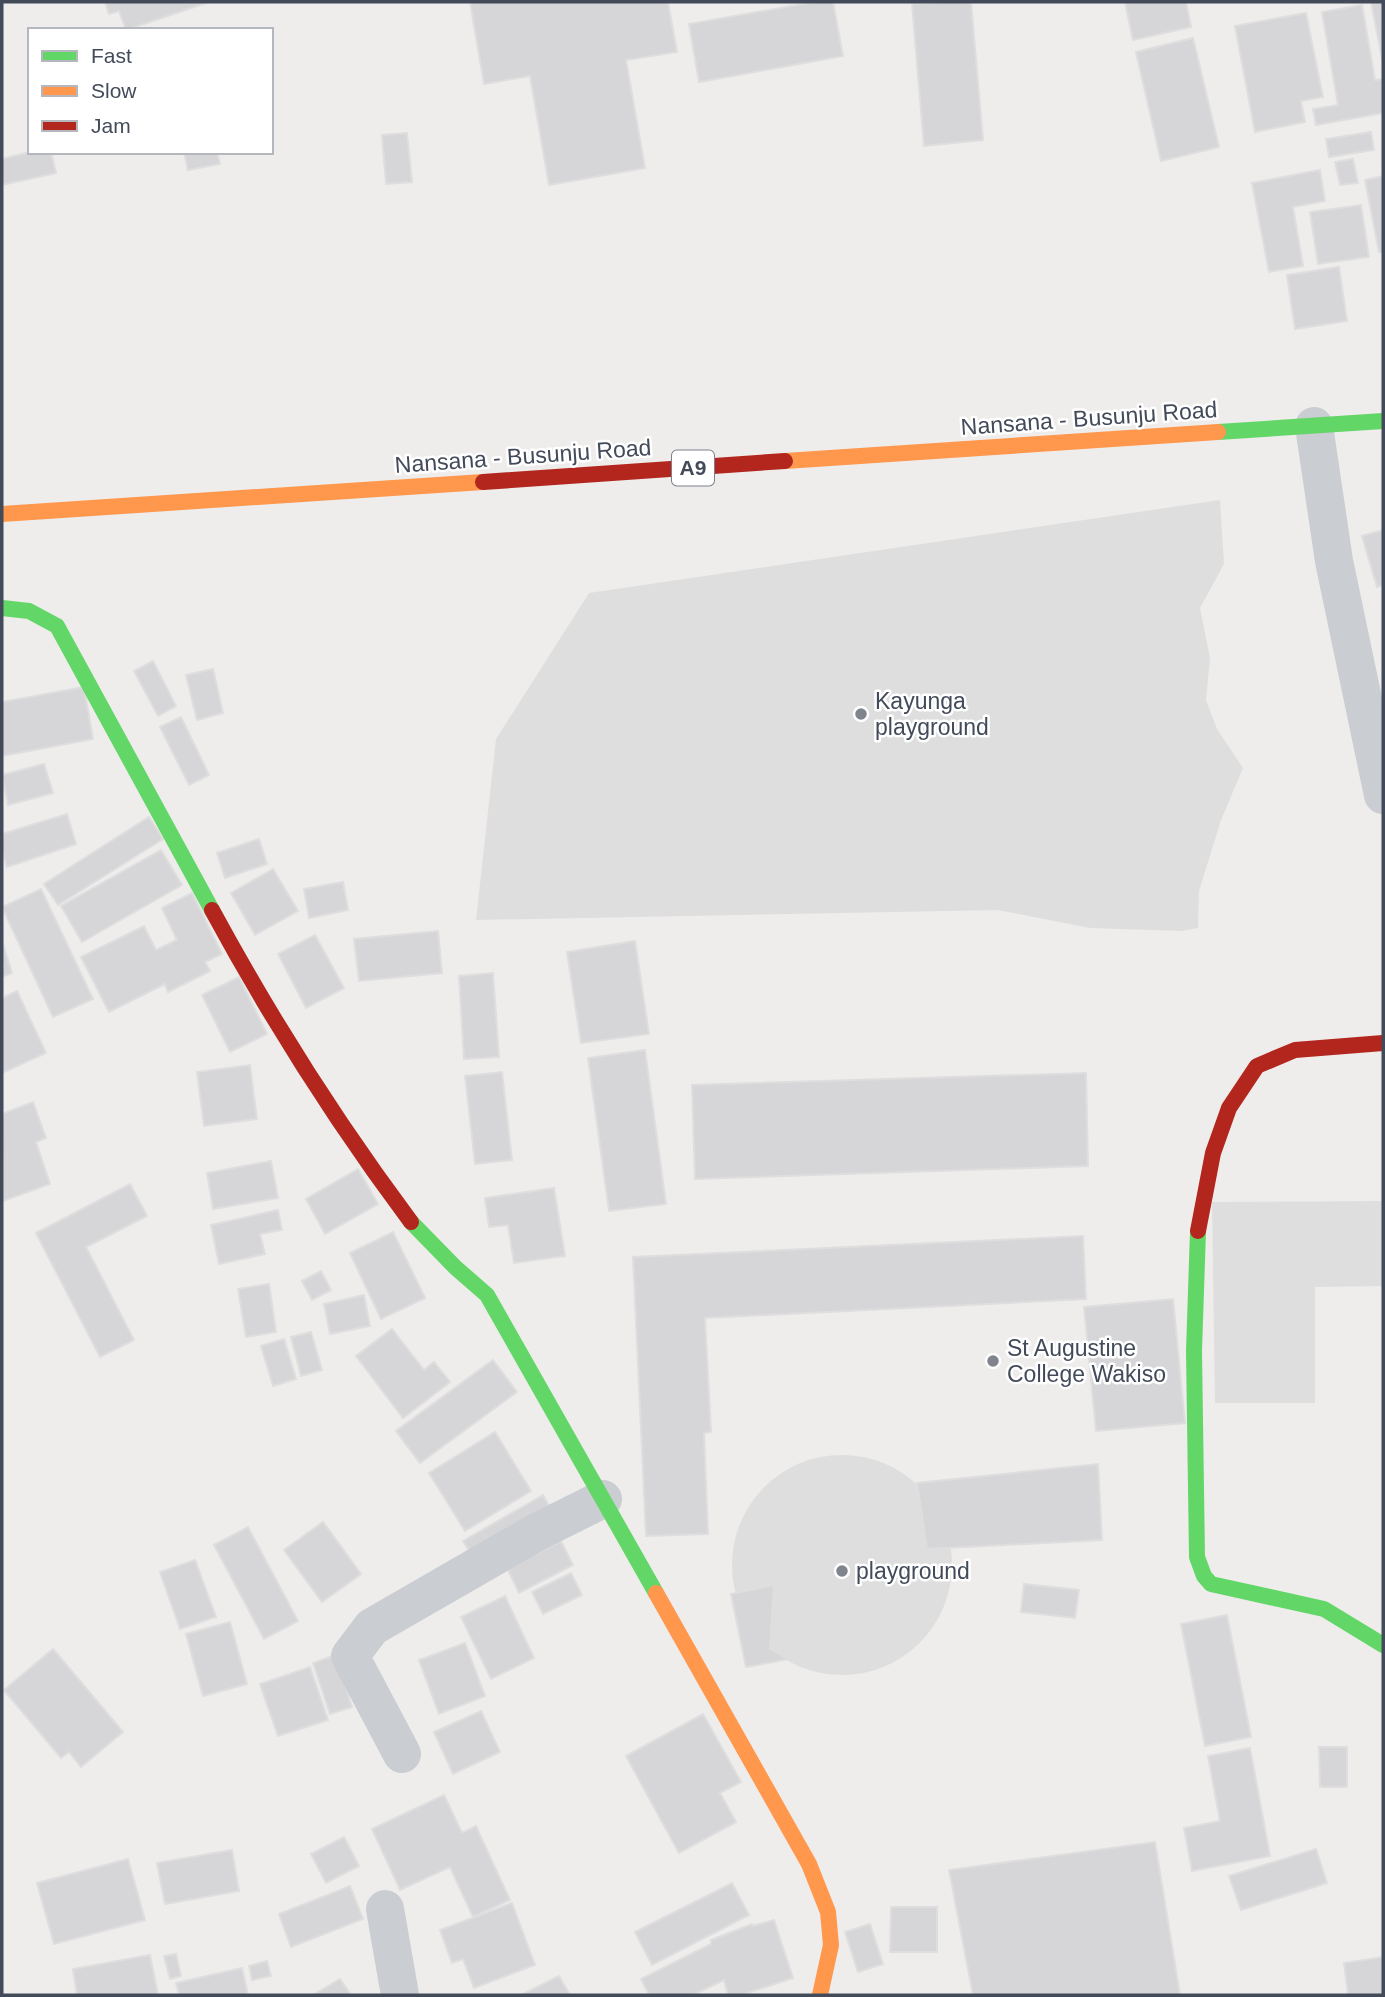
<svg xmlns="http://www.w3.org/2000/svg" width="1385" height="1997" viewBox="0 0 1385 1997" font-family="Helvetica,sans-serif">
  <style>
    .education { fill: #dfdede }
    .building { fill: #d6d6d8; stroke: #dfdedf; stroke-width: 2 }
    .lines { fill: none; stroke-linecap: round; stroke-linejoin: round }
    .street { stroke: #cacdd1; stroke-width: 38 }
    .fast { stroke: #63d668; stroke-width: 16 }
    .slow { stroke: #ff974d; stroke-width: 16 }
    .jam { stroke: #b3261e; stroke-width: 16 }
    .poi-dot { fill: #7f848d; stroke: #fff; stroke-width: 2.5 }
    .labels { text-anchor: middle; stroke-width: 5; stroke-linejoin: round; paint-order: stroke }
    .shield { fill: #fff; stroke: #7b818c; stroke-width: 2 }
    .shield-label { font-size: 21px; font-weight: bold; fill: #434b5a }
    .street-label { font-size: 23px; fill: #434b5a; stroke: #fff }
    .poi-label { font-size: 23px; fill: #434b5a; stroke: #fff; text-anchor: start }
  </style>
  <rect width="100%" height="100%" fill="#eeedec"/>
  <g class="education">
    <path d="M 1220,500 L 1224,564 L 1200,608 L 1210,658 L 1206,700 L 1217,729 L 1243,768 L 1221,820 L 1199,891 L 1198,928 L 1181,931 L 1090,928 L 998,910 L 476,920 L 496,739 L 589,593 Z"/>
    <path d="M 1383,1201 L 1383,1286 L 1315,1287 L 1315,1403 L 1215,1403 L 1212,1202 Z"/>
    <circle cx="842" cy="1565" r="110"/>
  </g>
  <g class="building">
    <path d="M 105,2 L 209,2 L 126,30 L 119,11 L 109,14 Z"/>
    <path d="M 470,2 L 668,2 L 677,52 L 626,60 L 645,168 L 549,185 L 530,76 L 484,84 Z"/>
    <path d="M 814,2 L 833,2 L 843,56 L 699,82 L 689,24 Z"/>
    <path d="M 943,2 L 971,2 L 983,140 L 924,146 L 912,4 Z"/>
    <path d="M 1125,2 L 1186,2 L 1191,27 L 1133,40 Z"/>
    <path d="M 1371,2 L 1383,2 L 1383,64 Z"/>
    <path d="M 1362,5 L 1375,80 L 1383,79 L 1383,113 L 1316,125 L 1313,109 L 1338,105 L 1322,12 Z"/>
    <path d="M 1306,13 L 1323,97 L 1301,101 L 1305,122 L 1255,132 L 1235,26 Z"/>
    <path d="M 1193,38 L 1219,147 L 1161,161 L 1136,52 Z"/>
    <path d="M 1371,132 L 1374,150 L 1329,157 L 1326,139 Z"/>
    <path d="M 407,133 L 412,182 L 386,184 L 382,135 Z"/>
    <path d="M 30,152 L 51,152 L 56,173 L 2,185 L 2,159 Z"/>
    <path d="M 184,152 L 217,152 L 220,164 L 188,170 Z"/>
    <path d="M 1353,159 L 1358,183 L 1340,185 L 1335,162 Z"/>
    <path d="M 1320,170 L 1325,201 L 1293,207 L 1303,266 L 1269,272 L 1252,183 Z"/>
    <path d="M 1383,176 L 1383,252 L 1379,252 L 1365,180 Z"/>
    <path d="M 1361,205 L 1369,257 L 1318,264 L 1310,212 Z"/>
    <path d="M 1339,267 L 1347,321 L 1295,329 L 1287,275 Z"/>
    <path d="M 1383,530 L 1383,585 L 1377,587 L 1362,536 Z"/>
    <path d="M 153,661 L 176,706 L 158,716 L 134,671 Z"/>
    <path d="M 213,669 L 223,713 L 197,720 L 186,675 Z"/>
    <path d="M 84,687 L 93,739 L 2,756 L 2,702 Z"/>
    <path d="M 181,717 L 209,775 L 189,785 L 160,727 Z"/>
    <path d="M 44,764 L 53,793 L 8,805 L 2,775 Z"/>
    <path d="M 67,814 L 76,844 L 7,867 L 2,850 L 2,834 Z"/>
    <path d="M 149,817 L 163,839 L 58,905 L 44,884 Z"/>
    <path d="M 259,839 L 267,864 L 225,878 L 217,853 Z"/>
    <path d="M 161,850 L 182,885 L 82,942 L 61,906 Z"/>
    <path d="M 273,869 L 298,911 L 255,935 L 231,893 Z"/>
    <path d="M 343,882 L 348,910 L 309,918 L 304,889 Z"/>
    <path d="M 41,889 L 93,999 L 53,1017 L 2,907 Z"/>
    <path d="M 192,893 L 222,954 L 205,962 L 210,971 L 168,992 L 165,984 L 109,1012 L 81,957 L 144,926 L 156,950 L 177,940 L 162,908 Z"/>
    <path d="M 438,931 L 442,973 L 359,981 L 354,939 Z"/>
    <path d="M 315,935 L 344,988 L 306,1008 L 278,954 Z"/>
    <path d="M 2,941 L 12,973 L 2,977 Z"/>
    <path d="M 635,941 L 649,1034 L 581,1043 L 567,952 Z"/>
    <path d="M 493,973 L 499,1057 L 464,1059 L 459,976 Z"/>
    <path d="M 239,977 L 267,1034 L 230,1052 L 202,995 Z"/>
    <path d="M 17,991 L 46,1053 L 2,1073 L 2,998 Z"/>
    <path d="M 645,1050 L 666,1204 L 609,1211 L 588,1058 Z"/>
    <path d="M 250,1065 L 257,1119 L 204,1126 L 197,1072 Z"/>
    <path d="M 502,1072 L 512,1160 L 475,1164 L 465,1076 Z"/>
    <path d="M 1086,1073 L 1088,1166 L 695,1179 L 692,1085 Z"/>
    <path d="M 33,1102 L 46,1138 L 36,1142 L 50,1184 L 3,1201 L 2,1114 Z"/>
    <path d="M 271,1161 L 278,1198 L 213,1209 L 207,1173 Z"/>
    <path d="M 358,1169 L 378,1204 L 325,1234 L 306,1199 Z"/>
    <path d="M 130,1184 L 147,1216 L 86,1247 L 134,1340 L 100,1357 L 36,1233 Z"/>
    <path d="M 554,1188 L 565,1256 L 514,1263 L 508,1225 L 489,1227 L 485,1198 Z"/>
    <path d="M 278,1210 L 282,1230 L 260,1234 L 265,1254 L 219,1264 L 211,1225 Z"/>
    <path d="M 393,1232 L 425,1298 L 381,1319 L 350,1253 Z"/>
    <path d="M 1083,1236 L 1086,1299 L 705,1318 L 711,1432 L 704,1433 L 708,1534 L 646,1536 L 633,1257 Z"/>
    <path d="M 321,1271 L 331,1290 L 312,1300 L 302,1281 Z"/>
    <path d="M 269,1284 L 276,1332 L 246,1337 L 238,1289 Z"/>
    <path d="M 364,1295 L 370,1326 L 330,1334 L 324,1304 Z"/>
    <path d="M 1173,1299 L 1185,1423 L 1096,1431 L 1084,1307 Z"/>
    <path d="M 392,1329 L 424,1370 L 434,1362 L 450,1382 L 403,1418 L 356,1356 Z"/>
    <path d="M 311,1332 L 322,1370 L 301,1376 L 291,1337 Z"/>
    <path d="M 284,1339 L 296,1379 L 273,1386 L 261,1346 Z"/>
    <path d="M 493,1360 L 517,1392 L 420,1463 L 396,1431 Z"/>
    <path d="M 495,1432 L 531,1491 L 465,1531 L 429,1473 Z"/>
    <path d="M 1098,1464 L 1102,1540 L 927,1549 L 917,1483 Z"/>
    <path d="M 543,1495 L 554,1515 L 475,1560 L 463,1541 Z"/>
    <path d="M 323,1522 L 361,1574 L 322,1602 L 284,1550 Z"/>
    <path d="M 248,1527 L 298,1621 L 264,1639 L 214,1545 Z"/>
    <path d="M 561,1541 L 573,1565 L 519,1593 L 507,1568 Z"/>
    <path d="M 195,1560 L 216,1617 L 180,1629 L 160,1572 Z"/>
    <path d="M 571,1573 L 582,1595 L 543,1614 L 532,1592 Z"/>
    <path d="M 1024,1584 L 1079,1590 L 1075,1618 L 1021,1612 Z"/>
    <path d="M 774,1585 L 770,1649 L 789,1659 L 746,1667 L 731,1594 Z"/>
    <path d="M 505,1596 L 534,1658 L 491,1679 L 461,1617 Z"/>
    <path d="M 1227,1615 L 1251,1737 L 1205,1746 L 1181,1624 Z"/>
    <path d="M 230,1622 L 247,1684 L 203,1696 L 186,1634 Z"/>
    <path d="M 465,1643 L 485,1696 L 439,1714 L 419,1660 Z"/>
    <path d="M 53,1649 L 123,1732 L 81,1767 L 69,1752 L 61,1758 L 4,1690 Z"/>
    <path d="M 335,1655 L 352,1707 L 330,1714 L 313,1663 Z"/>
    <path d="M 310,1667 L 328,1720 L 278,1736 L 260,1684 Z"/>
    <path d="M 481,1711 L 500,1752 L 453,1774 L 434,1732 Z"/>
    <path d="M 703,1714 L 741,1782 L 720,1793 L 736,1822 L 679,1853 L 626,1756 Z"/>
    <path d="M 1319,1747 L 1347,1747 L 1347,1787 L 1320,1787 Z"/>
    <path d="M 1250,1748 L 1270,1856 L 1192,1871 L 1184,1828 L 1220,1821 L 1208,1756 Z"/>
    <path d="M 444,1795 L 462,1833 L 476,1826 L 510,1900 L 473,1917 L 450,1867 L 400,1890 L 372,1829 Z"/>
    <path d="M 344,1837 L 359,1866 L 326,1883 L 311,1854 Z"/>
    <path d="M 1155,1842 L 1180,1995 L 973,1995 L 949,1870 Z"/>
    <path d="M 1316,1849 L 1327,1883 L 1241,1910 L 1229,1876 Z"/>
    <path d="M 232,1850 L 239,1891 L 165,1904 L 157,1863 Z"/>
    <path d="M 128,1859 L 145,1920 L 54,1944 L 37,1883 Z"/>
    <path d="M 732,1883 L 749,1915 L 652,1965 L 635,1932 Z"/>
    <path d="M 350,1886 L 363,1919 L 291,1947 L 279,1914 Z"/>
    <path d="M 512,1903 L 535,1965 L 474,1988 L 463,1959 L 452,1963 L 440,1930 Z"/>
    <path d="M 891,1907 L 937,1907 L 937,1952 L 890,1952 Z"/>
    <path d="M 774,1920 L 793,1978 L 741,1995 L 728,1995 L 724,1980 L 693,1995 L 649,1995 L 641,1979 L 711,1944 L 711,1940 L 752,1924 L 753,1926 Z"/>
    <path d="M 870,1924 L 883,1964 L 858,1972 L 845,1932 Z"/>
    <path d="M 176,1954 L 181,1976 L 170,1979 L 164,1956 Z"/>
    <path d="M 150,1955 L 158,1995 L 77,1995 L 73,1969 Z"/>
    <path d="M 1383,1957 L 1383,1995 L 1348,1995 L 1344,1963 Z"/>
    <path d="M 267,1961 L 271,1976 L 252,1980 L 249,1966 Z"/>
    <path d="M 242,1968 L 248,1995 L 179,1995 L 176,1983 Z"/>
    <path d="M 559,1976 L 570,1995 L 521,1995 Z"/>
    <path d="M 340,1979 L 351,1995 L 313,1995 Z"/>
  </g>
  <g class="lines">
    <g class="street">
      <path d="M 1314,426 L 1334,561 L 1383,795"/>
      <path d="M 402,1754 L 350,1656 L 372,1627 L 537,1532 L 603,1499"/>
      <path d="M 385,1909 L 400,1995"/>
    </g>
    <g class="fast">
      <path d="M 1218,432 L 1383,421"/>
      <path d="M 2,608 L 29,611 L 57,626 L 212,910"/>
      <path d="M 411,1222 L 456,1268 L 487,1295 L 656,1593"/>
      <path d="M 1198,1231 L 1194,1351 L 1197,1557 L 1204,1576 L 1211,1584 L 1324,1609 L 1383,1645"/>
    </g>
    <g class="slow">
      <path d="M 785,461 L 1218,432"/>
      <path d="M 2,514 L 483,482"/>
      <path d="M 656,1593 L 809,1864 L 828,1912 L 831,1945 L 820,1995"/>
    </g>
    <g class="jam">
      <path d="M 483,482 L 785,461"/>
      <path d="M 212,910 C 271,1019 337,1123 411,1222"/>
      <path d="M 1198,1231 L 1213,1153 L 1229,1108 L 1257,1066 L 1295,1050 L 1383,1043"/>
    </g>
  </g>
  <g class="poi-dot">
    <circle cx="861" cy="714" r="7"/>
    <circle cx="993" cy="1361" r="7"/>
    <circle cx="842" cy="1571" r="7"/>
  </g>
  <g class="labels">
    <rect class="shield" x="672" y="450.5" width="42" height="35" rx="5"/>
    <g class="shield-label">
      <text x="693" y="475">A9</text>
    </g>
    <g class="street-label">
      <text transform="translate(1089 418) rotate(-4)" y="8">Nansana - Busunju Road</text>
      <text transform="translate(523 456) rotate(-4)" y="8">Nansana - Busunju Road</text>
    </g>
    <g class="poi-label">
      <text x="875" y="709">Kayunga<tspan x="875" dy="26">playground</tspan></text>
      <text x="1007" y="1356">St Augustine<tspan x="1007" dy="26">College Wakiso</tspan></text>
      <text x="856" y="1579">playground</text>
    </g>
  </g>
  <rect width="1385" height="1997" fill="none" stroke="#434b5a" stroke-width="7"/>
  <rect x="28" y="28" width="245" height="126" fill="#ffffff" stroke="#b4b7bd" stroke-width="2"/>
  <rect x="42" y="51" width="35" height="10" fill="#63d668" stroke="#b4b7bd" stroke-width="2"/>
  <text x="91" y="63" font-size="21" fill="#434b5a">Fast</text>
  <rect x="42" y="86" width="35" height="10" fill="#ff974d" stroke="#b4b7bd" stroke-width="2"/>
  <text x="91" y="98" font-size="21" fill="#434b5a">Slow</text>
  <rect x="42" y="121" width="35" height="10" fill="#b3261e" stroke="#b4b7bd" stroke-width="2"/>
  <text x="91" y="133" font-size="21" fill="#434b5a">Jam</text>
</svg>
